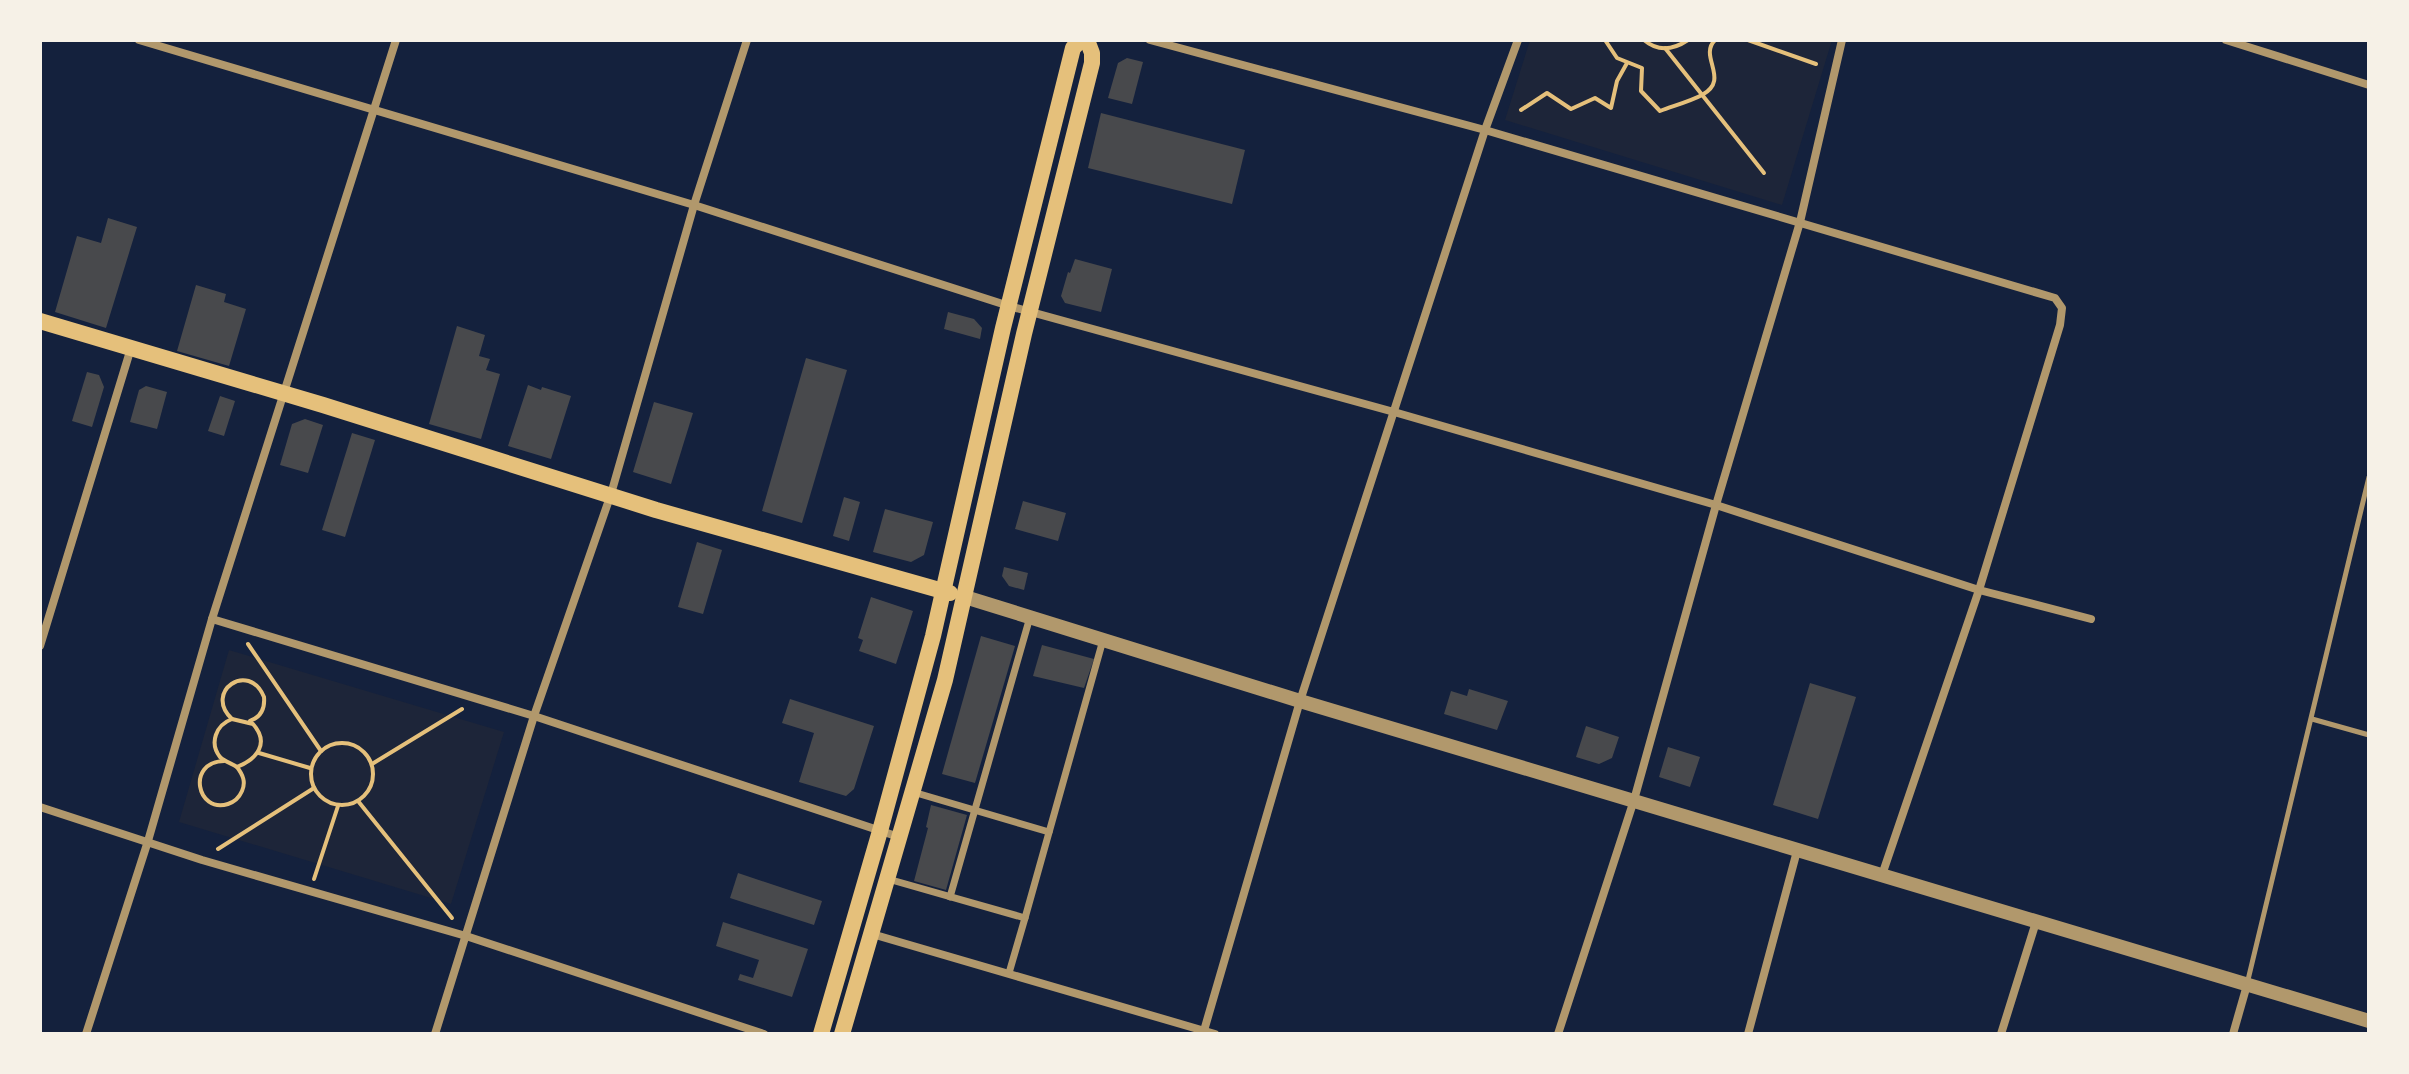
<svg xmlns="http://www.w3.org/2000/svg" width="2409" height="1074" viewBox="0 0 2409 1074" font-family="'Crimson Pro',serif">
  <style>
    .green { fill: #1d2539 }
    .building { fill: #48494c }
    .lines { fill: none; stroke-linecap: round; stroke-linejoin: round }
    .path { stroke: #e5c07b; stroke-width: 4 }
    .service { stroke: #b1986c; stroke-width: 5 }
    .pedestrian { stroke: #b1986c; stroke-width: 7 }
    .minor { stroke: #b1986c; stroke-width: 8 }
    .tertiary { stroke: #b1986c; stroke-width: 14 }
    .secondary { stroke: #e5c07b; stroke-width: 16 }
  </style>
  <rect width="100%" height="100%" fill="#14213d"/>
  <g class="green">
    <path d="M 1530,40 L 1832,40 L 1782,205 L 1505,120 Z"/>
    <path d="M 229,650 L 504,732 L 451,904 L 179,822 Z"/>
  </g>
  <g class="building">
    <path d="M 1127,58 L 1143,62 L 1132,104 L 1108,98 L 1118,63 Z"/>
    <path d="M 1101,113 L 1245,150 L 1232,204 L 1088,168 Z"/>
    <path d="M 108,218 L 137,227 L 106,328 L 55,312 L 77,236 L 101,243 Z"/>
    <path d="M 1075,259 L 1112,269 L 1101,312 L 1065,303 L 1061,296 L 1068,272 L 1070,273 Z"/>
    <path d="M 196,285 L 226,294 L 224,302 L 246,309 L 229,366 L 177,351 Z"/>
    <path d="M 948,312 L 974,319 L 982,328 L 980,339 L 944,329 Z"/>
    <path d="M 457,326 L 485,335 L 479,356 L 490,359 L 486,370 L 500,374 L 481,439 L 429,424 Z"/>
    <path d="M 806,358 L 847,370 L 802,523 L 762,511 Z"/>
    <path d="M 87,372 L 99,375 L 104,387 L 92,427 L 72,421 Z"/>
    <path d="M 528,385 L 541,390 L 542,387 L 571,396 L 551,459 L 508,446 Z"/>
    <path d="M 146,386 L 167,392 L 157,429 L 130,422 L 139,390 Z"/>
    <path d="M 220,396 L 235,401 L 224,436 L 208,431 Z"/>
    <path d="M 654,402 L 693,413 L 671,484 L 633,472 Z"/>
    <path d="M 305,419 L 323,425 L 308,473 L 280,465 L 292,424 Z"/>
    <path d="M 352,433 L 375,440 L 345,537 L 322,530 Z"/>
    <path d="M 844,497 L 860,502 L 849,541 L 833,536 Z"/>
    <path d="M 1023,501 L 1066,513 L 1058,541 L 1015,529 Z"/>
    <path d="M 885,509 L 933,522 L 924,555 L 911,562 L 873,552 Z"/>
    <path d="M 697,542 L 722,550 L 703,614 L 678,607 Z"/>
    <path d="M 1004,567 L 1028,573 L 1024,590 L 1009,586 L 1002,576 Z"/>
    <path d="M 871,597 L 913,611 L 896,664 L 859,651 L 863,640 L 858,638 Z"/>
    <path d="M 981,636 L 1015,646 L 975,783 L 942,774 Z"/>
    <path d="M 1042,645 L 1094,659 L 1084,688 L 1033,676 Z"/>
    <path d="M 1810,683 L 1856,697 L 1818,819 L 1773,805 Z"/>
    <path d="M 1469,689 L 1508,701 L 1497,730 L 1444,714 L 1451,691 L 1467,696 Z"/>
    <path d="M 790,699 L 874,726 L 854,789 L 846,796 L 799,782 L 814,733 L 782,723 Z"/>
    <path d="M 1586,726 L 1619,737 L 1612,758 L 1599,764 L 1576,757 Z"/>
    <path d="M 1668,747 L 1700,757 L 1690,787 L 1659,777 Z"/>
    <path d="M 931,805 L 967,815 L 946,890 L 914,881 L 928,828 L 926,827 Z"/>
    <path d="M 738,873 L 822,901 L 814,925 L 730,898 Z"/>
    <path d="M 723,922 L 808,949 L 792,997 L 738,980 L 740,974 L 753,978 L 759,960 L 716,946 Z"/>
  </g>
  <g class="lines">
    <g class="path">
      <path d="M 1605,40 L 1617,58 L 1642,68 L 1641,91 L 1660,111 C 1673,106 1691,101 1702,95 C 1731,79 1698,57 1715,40"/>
      <path d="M 1644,40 C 1658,52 1673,50 1688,40"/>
      <path d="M 1748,40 L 1816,64"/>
      <path d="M 1665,48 L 1764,173"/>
      <path d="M 1521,110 L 1547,93 L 1571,109 L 1595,98 L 1611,108 L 1617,81 L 1627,63"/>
      <path d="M 248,644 L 321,751"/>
      <path d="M 232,719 L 253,724 C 270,743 257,759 237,767 C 231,763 225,762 220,757 C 209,743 216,725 232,719 Z"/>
      <path d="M 232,719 C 203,692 249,660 264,697 C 265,708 261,717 250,721"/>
      <circle cx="342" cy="774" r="31"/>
      <path d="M 259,753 L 310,768"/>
      <path d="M 224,761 C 186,762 197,814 228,804 C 234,802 239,798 242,791 C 246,782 243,775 237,767"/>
      <path d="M 372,764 L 462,709"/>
      <path d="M 358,801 L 452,918"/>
      <path d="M 218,849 L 314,788"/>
      <path d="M 314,879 L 338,806"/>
    </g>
    <g class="service">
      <path d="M 2312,719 L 2369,735"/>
      <path d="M 2247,984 L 2369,477"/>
    </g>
    <g class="pedestrian">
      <path d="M 913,792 L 1049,832"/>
      <path d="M 888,879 L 1025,918 L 1103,640"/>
      <path d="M 950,897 L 1030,617"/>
      <path d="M 1009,973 L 1025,918"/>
    </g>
    <g class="minor">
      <path d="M 139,40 L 694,205 L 1009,306 L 1394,412 L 1716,505 L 1979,590 L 2091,619"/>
      <path d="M 1150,40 L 1485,130 L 2055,298 L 2062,308 L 2060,325 L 1979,590 L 1882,875"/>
      <path d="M 2226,40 L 2369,85"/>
      <path d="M 212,619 L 534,716 L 899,837"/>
      <path d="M 40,646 L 131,348"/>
      <path d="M 40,807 L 202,860 L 466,936 L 764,1034"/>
      <path d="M 872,934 L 1215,1034"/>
      <path d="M 86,1034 L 148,841 L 212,619 L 396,40"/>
      <path d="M 435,1034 L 534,716 L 611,494 L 694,205 L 747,40"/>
      <path d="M 1203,1034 L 1300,701 L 1485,130 L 1518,40"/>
      <path d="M 1558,1034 L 1634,800 L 1716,505 L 1800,222 L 1842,40"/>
      <path d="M 1748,1034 L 1797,851"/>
      <path d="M 2001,1034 L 2036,922"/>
      <path d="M 2233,1034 L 2247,985"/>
    </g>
    <path class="tertiary" d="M 965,597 L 1300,701 L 2369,1021"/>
    <g class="secondary">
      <path d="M 40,321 L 323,405 L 656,510 L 950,593"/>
      <path d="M 821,1034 L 880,831 L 933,636 L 1003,328 L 1073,48 L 1081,40"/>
      <path d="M 842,1034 L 945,680 L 1024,334 L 1092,63 L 1092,53 L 1087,40"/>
    </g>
  </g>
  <rect width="2409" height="1074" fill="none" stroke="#f6f1e7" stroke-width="84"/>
</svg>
